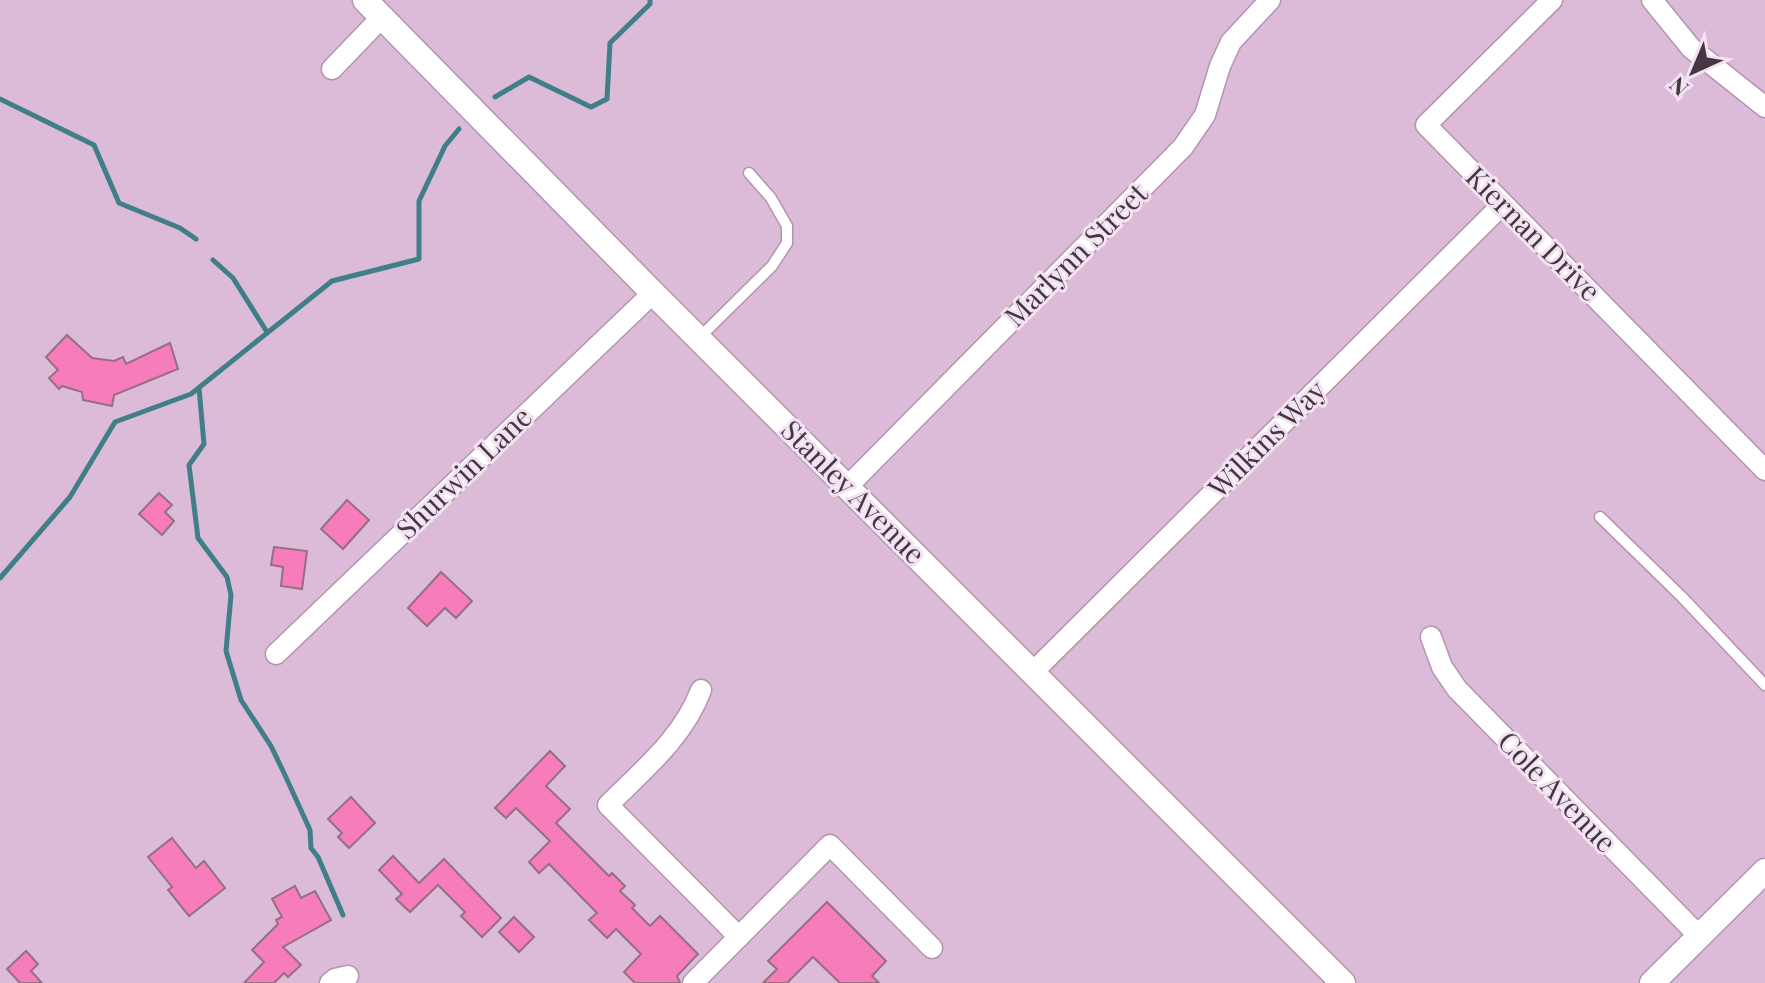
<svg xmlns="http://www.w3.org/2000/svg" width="1765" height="983" viewBox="0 0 1765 983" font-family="'Playfair Display',serif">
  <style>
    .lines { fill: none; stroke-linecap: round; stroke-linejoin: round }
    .stream { stroke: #407e88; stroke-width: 5 }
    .building { fill: #f67cbb; stroke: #966f81; stroke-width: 2 }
    .service-casing { stroke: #b494b0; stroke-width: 13 }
    .minor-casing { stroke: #b494b0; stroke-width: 23 }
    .tertiary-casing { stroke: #b494b0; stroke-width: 27 }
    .service { stroke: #fff; stroke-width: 10 }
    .minor { stroke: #fff; stroke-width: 20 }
    .tertiary { stroke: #fff; stroke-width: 24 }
    .labels { text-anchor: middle; stroke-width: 6; stroke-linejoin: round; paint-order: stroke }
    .street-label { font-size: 28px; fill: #443743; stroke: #f3e2f1 }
  </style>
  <rect width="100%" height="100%" fill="#dcbbd9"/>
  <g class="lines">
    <g class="stream">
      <path d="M 495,97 L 529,77 L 591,107 L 607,99 L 610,43 L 650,4 L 650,0"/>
      <path d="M 0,99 L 94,145 L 119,203 L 180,228 L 196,239"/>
      <path d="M 213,260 L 233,278 L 267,332"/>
      <path d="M 199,388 L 204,444 L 189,465 L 198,538 L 227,577 L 231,595 L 226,651 L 241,700 L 271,746 L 284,773 L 310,830 L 311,848 L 318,857 L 343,915"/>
      <path d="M 0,578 L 70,497 L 115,422 L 191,394 L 332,281 L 419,259 L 419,201 L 445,146 L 459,129"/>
    </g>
  </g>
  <g class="building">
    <path d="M 67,335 L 92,358 L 114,361 L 123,357 L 126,364 L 170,343 L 178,369 L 114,395 L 112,406 L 83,400 L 82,392 L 62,386 L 59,389 L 49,378 L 58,370 L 46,357 Z"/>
    <path d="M 159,493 L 172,505 L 165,512 L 174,521 L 162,535 L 139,514 Z"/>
    <path d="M 347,500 L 369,520 L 343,549 L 321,529 Z"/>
    <path d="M 274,547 L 307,551 L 302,589 L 281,586 L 283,567 L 271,565 Z"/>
    <path d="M 441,572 L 472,601 L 456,618 L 445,608 L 427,626 L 408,608 Z"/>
    <path d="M 550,751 L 565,766 L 546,786 L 570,809 L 556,823 L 609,876 L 612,873 L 625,886 L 620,891 L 635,905 L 632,908 L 650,926 L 660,916 L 698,954 L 677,976 L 680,983 L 635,983 L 624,972 L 641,954 L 616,929 L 607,938 L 589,920 L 597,913 L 549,864 L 539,873 L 529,862 L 550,841 L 516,808 L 506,818 L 495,808 Z"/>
    <path d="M 351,797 L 375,823 L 349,848 L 338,837 L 342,833 L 328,819 Z"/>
    <path d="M 172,838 L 196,868 L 204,861 L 225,888 L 189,916 L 168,890 L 172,887 L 148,857 Z"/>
    <path d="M 393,856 L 419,883 L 444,859 L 501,918 L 482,937 L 461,916 L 465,912 L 438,885 L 410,912 L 396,899 L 402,894 L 379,870 Z"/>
    <path d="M 295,886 L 301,898 L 315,891 L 331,920 L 283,947 L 301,965 L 288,977 L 284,973 L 274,983 L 244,983 L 264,962 L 252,950 L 278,924 L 276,920 L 282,917 L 272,899 Z"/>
    <path d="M 827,902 L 886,961 L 872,976 L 879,983 L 840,983 L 813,957 L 787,983 L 763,983 L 777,969 L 768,961 Z"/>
    <path d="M 514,917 L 534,937 L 519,952 L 499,932 Z"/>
    <path d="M 26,951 L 38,964 L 31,971 L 42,983 L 20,983 L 7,969 Z"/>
  </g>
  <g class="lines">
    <g class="service-casing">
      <g id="service">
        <path d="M 699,338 L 772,266 L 787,243 L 787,226 L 771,198 L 749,173"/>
        <path d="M 1600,517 L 1682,597 L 1765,685"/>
      </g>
    </g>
    <g class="minor-casing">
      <g id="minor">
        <path d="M 1552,0 L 1426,125 L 1765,470"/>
        <path d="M 1652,0 L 1691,48 L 1765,107"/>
        <path d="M 332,69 L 382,17"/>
        <path d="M 848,486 L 1183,147 L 1205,115 L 1220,66 L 1231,42 L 1270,0"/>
        <path d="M 1431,637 L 1442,667 L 1457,689 L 1699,936"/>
        <path d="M 276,654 L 653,293"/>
        <path d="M 1032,673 L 1503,204"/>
        <path d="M 701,690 C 683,738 643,770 608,805 L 739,937"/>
        <path d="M 330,983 L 335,979 L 348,976"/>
        <path d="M 693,983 L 830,845 L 932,948"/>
      </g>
    </g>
    <g class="tertiary-casing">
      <g id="tertiary">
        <path d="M 365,0 L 653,293 L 1343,983"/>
        <path d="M 1652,983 L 1765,871"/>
      </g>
    </g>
    <use href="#service" class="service"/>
    <use href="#minor" class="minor"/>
    <use href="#tertiary" class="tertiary"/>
  </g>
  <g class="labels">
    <g class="street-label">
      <text transform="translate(1533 234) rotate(45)" y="10">Kiernan Drive</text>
      <text transform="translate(1076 255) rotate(-45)" y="10">Marlynn Street</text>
      <text transform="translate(1267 439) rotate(-45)" y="10">Wilkins Way</text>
      <text transform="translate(464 473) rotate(-44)" y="10">Shurwin Lane</text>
      <text transform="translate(853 492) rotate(45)" y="10">Stanley Avenue</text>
      <text transform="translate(1557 792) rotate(46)" y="10">Cole Avenue</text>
    </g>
  </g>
  <g transform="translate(1693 72) rotate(224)" stroke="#f3e2f1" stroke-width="6" paint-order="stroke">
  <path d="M0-6L14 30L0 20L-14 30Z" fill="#443743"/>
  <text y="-12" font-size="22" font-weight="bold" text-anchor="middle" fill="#443743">N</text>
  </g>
</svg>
